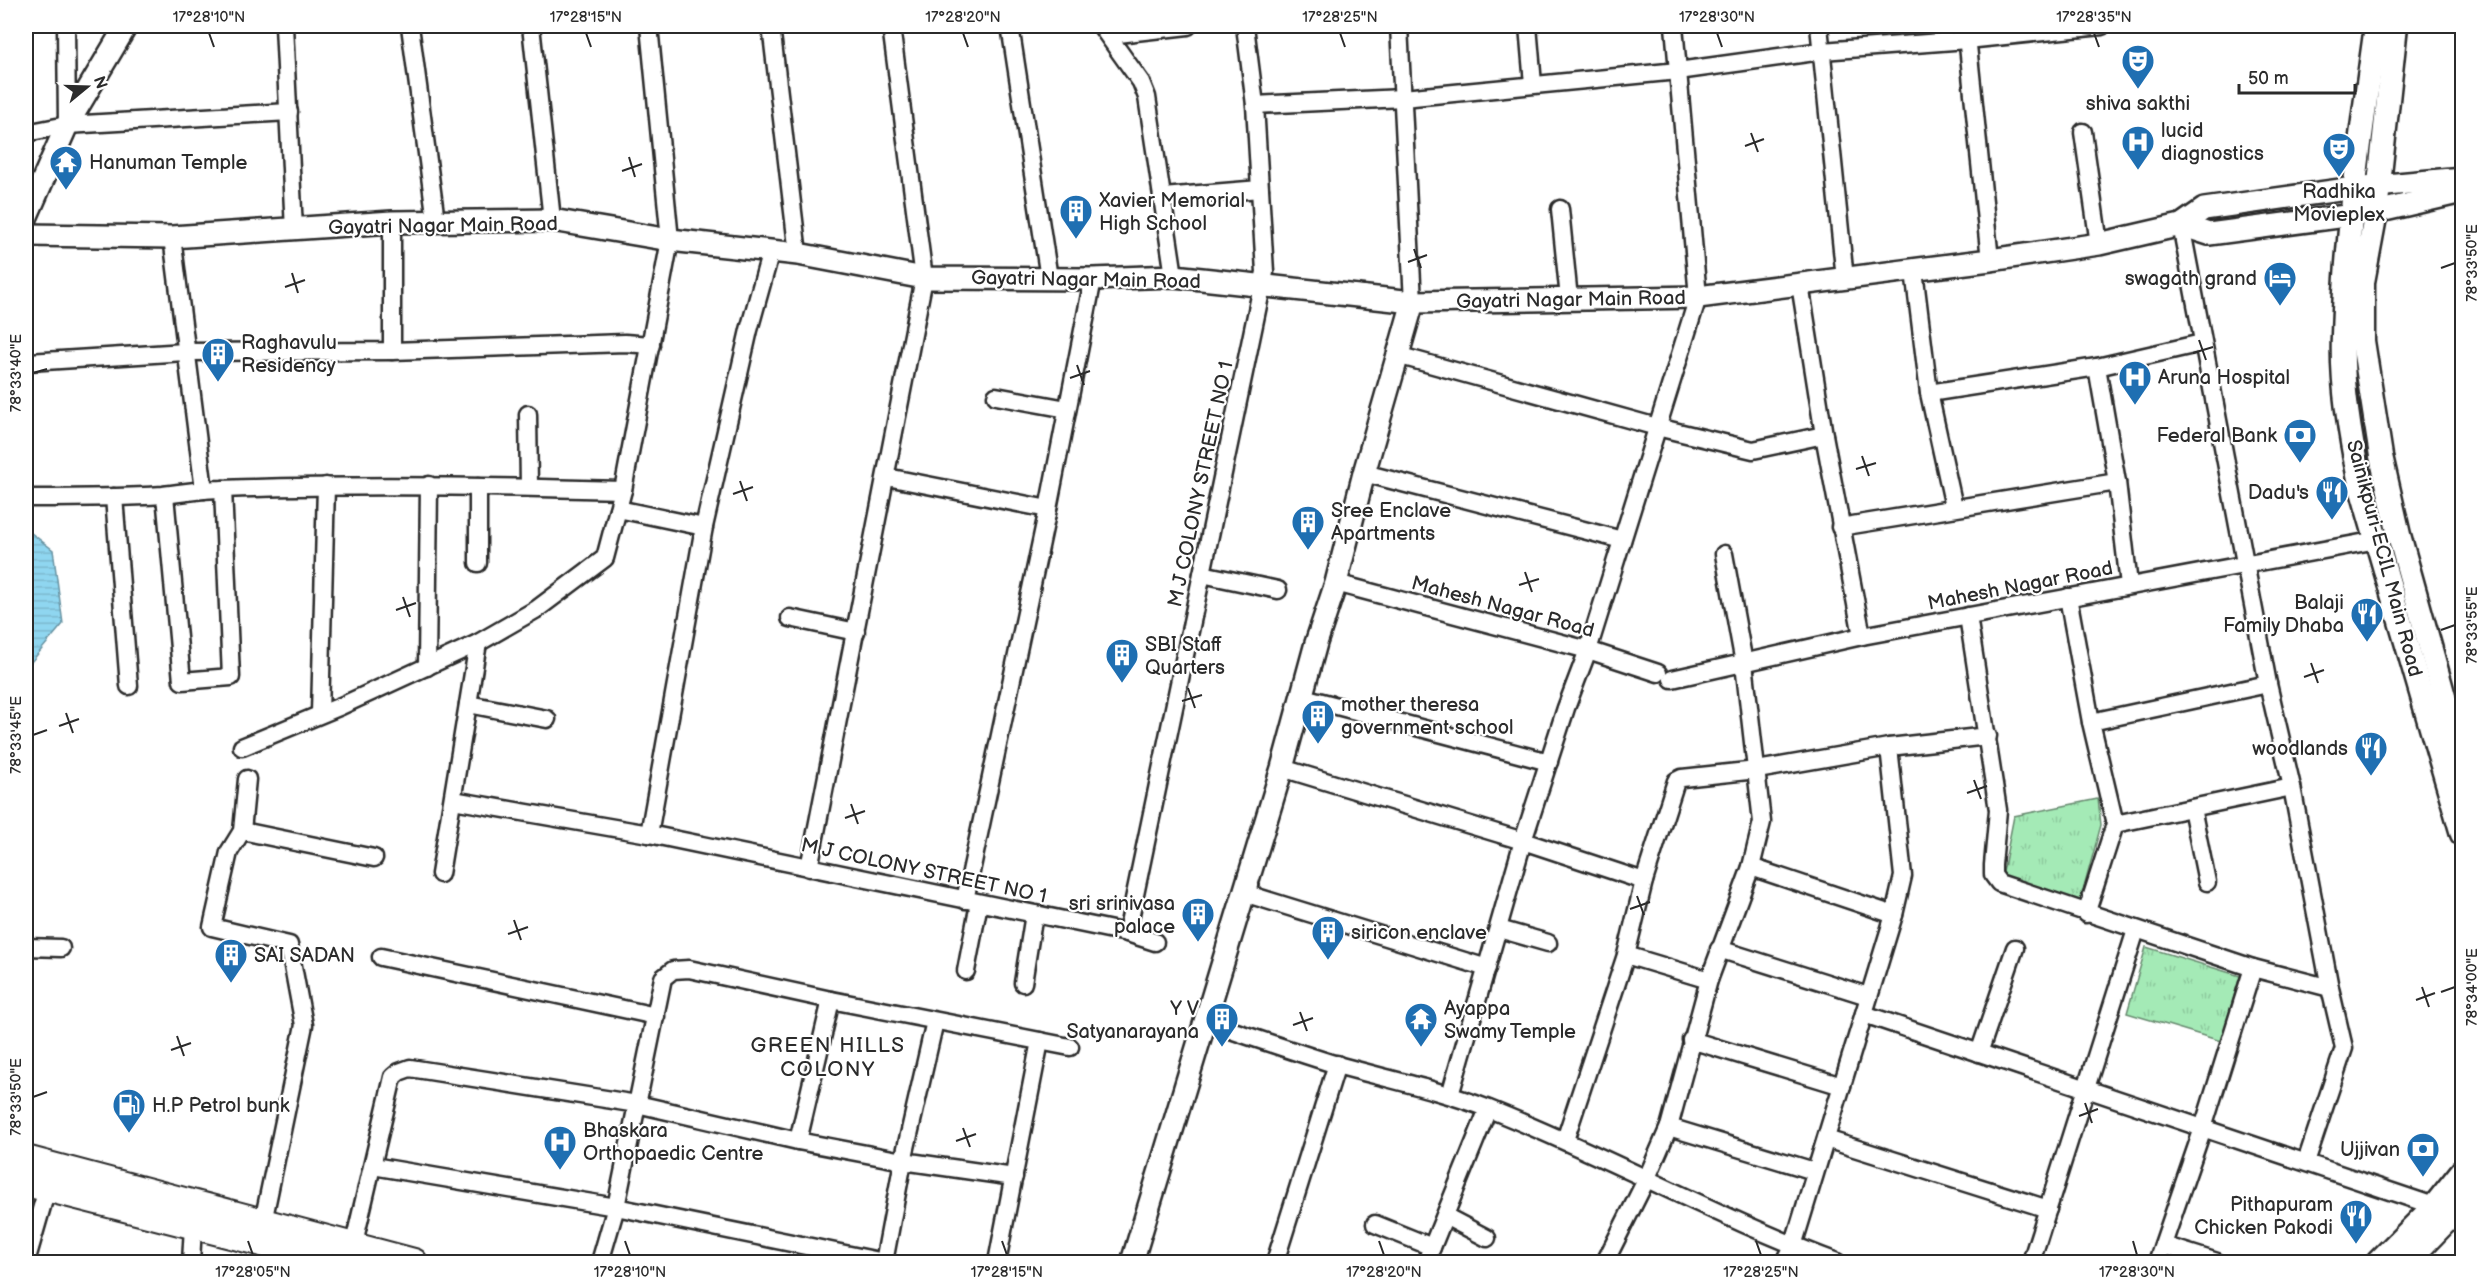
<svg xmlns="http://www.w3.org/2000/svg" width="2488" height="1288" viewBox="0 0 2488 1288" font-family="'Balsamiq Sans',sans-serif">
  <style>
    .park { fill: url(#park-tufts); stroke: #688a70; stroke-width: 1.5 }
    .water { fill: url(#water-rules); stroke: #6792a1; stroke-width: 1.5 }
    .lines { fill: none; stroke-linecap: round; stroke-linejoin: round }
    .minor-casing { stroke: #2b2b2b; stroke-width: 21 }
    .tertiary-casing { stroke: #2b2b2b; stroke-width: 26 }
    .secondary-casing { stroke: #2b2b2b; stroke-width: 27 }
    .primary-casing { stroke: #2b2b2b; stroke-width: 30 }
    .minor { stroke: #fff; stroke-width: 16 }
    .tertiary { stroke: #fff; stroke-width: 21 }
    .secondary { stroke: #fff; stroke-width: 22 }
    .primary { stroke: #fff; stroke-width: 26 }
    .ticks { fill: none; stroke: #2b2b2b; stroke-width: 2 }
    .labels { text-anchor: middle; stroke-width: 4.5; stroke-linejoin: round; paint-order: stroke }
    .poi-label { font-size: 20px; fill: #2b2b2b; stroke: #fff; text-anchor: start }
    .street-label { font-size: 20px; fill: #2b2b2b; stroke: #fff }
    .neighbourhood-label { font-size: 21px; letter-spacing: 1.5px; fill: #2b2b2b; stroke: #fff }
    .neatline { fill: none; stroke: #2b2b2b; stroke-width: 2 }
    .ticks-label { font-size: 15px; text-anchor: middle; fill: #2b2b2b }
  </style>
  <defs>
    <pattern id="park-tufts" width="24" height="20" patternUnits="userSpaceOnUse" patternTransform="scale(1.5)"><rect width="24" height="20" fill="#a4eab6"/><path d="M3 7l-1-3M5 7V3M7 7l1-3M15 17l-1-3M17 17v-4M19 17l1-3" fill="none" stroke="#8dc99d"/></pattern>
    <pattern id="water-rules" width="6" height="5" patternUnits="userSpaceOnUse" patternTransform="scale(1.5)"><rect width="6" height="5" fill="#8fd6f0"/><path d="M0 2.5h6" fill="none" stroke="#7cb8ce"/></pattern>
  </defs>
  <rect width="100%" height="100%" fill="#fff"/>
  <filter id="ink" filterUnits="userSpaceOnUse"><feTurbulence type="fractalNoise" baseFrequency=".0167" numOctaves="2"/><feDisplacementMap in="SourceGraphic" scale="12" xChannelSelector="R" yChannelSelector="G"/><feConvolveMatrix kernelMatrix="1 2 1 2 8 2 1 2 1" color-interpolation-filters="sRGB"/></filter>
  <g filter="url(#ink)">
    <g class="park">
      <path d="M 2098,799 L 2101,825 L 2080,902 L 2002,877 L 2014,816 Z"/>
      <path d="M 2146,947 L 2240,976 L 2221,1041 L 2127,1013 Z"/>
    </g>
    <path class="water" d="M 26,529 L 53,550 L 63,624 L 26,668 Z"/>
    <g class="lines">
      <g class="minor-casing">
        <g id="minor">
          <path d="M 66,26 L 67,125"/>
          <path d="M 284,26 L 294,230"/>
          <path d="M 410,26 L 436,221"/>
          <path d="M 531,26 L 552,220"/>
          <path d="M 771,26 L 798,254"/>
          <path d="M 1010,26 L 1049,278"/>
          <path d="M 1101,26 L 1141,82 L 1147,97 L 1174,276"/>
          <path d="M 1399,26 L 1413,302"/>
          <path d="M 1528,26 L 1533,84"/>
          <path d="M 1819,26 L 1845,279"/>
          <path d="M 1966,26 L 1990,260"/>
          <path d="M 1109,35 L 1188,26"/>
          <path d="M 1255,105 L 1403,98 L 1678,71 L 1822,51 L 1967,40 L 2102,26"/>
          <path d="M 2083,132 L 2099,244"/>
          <path d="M 26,133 L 67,125 L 289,112"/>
          <path d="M 1163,197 L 1260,189 L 1255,105 L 1245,26"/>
          <path d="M 1560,209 L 1569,299"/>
          <path d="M 2181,225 L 2268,684 L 2292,787 L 2330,988 L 2344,1048 L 2306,1162"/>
          <path d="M 172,237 L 204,490"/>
          <path d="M 1914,271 L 1929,393 L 1954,507"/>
          <path d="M 1800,284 L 1824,435 L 1862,636"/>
          <path d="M 392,351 L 392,222"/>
          <path d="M 1397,355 L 1657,427 L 1753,450 L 1824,435"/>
          <path d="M 29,362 L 185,352 L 392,351 L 625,343 L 651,345"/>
          <path d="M 2097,367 L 2117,482 L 2129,585"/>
          <path d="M 1929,393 L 2097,367 L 2202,343"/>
          <path d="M 996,396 L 1067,409"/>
          <path d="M 528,414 L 529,487"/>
          <path d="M 1364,473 L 1622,540"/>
          <path d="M 887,477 L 1048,509"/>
          <path d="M 478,487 L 478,563"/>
          <path d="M 165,495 L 182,681 L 231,677 L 223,489"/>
          <path d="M 114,497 L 129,686"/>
          <path d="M 31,498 C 75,498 119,498 163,495 C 183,493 202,489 222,489 C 356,484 490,486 623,490"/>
          <path d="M 618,509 L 704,527"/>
          <path d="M 1840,527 L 2117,482"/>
          <path d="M 1202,574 L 1278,590"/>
          <path d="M 1336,583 L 1588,650 L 1658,673"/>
          <path d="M 2068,597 L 2091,722 L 2115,824 L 2086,914"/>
          <path d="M 1968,616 L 1998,810 L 1993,865 L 1993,875 L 1999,883 L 2253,968 L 2330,988"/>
          <path d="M 790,618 L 856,632"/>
          <path d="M 427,667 L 429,485"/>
          <path d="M 1672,679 L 1862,636 L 2377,540"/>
          <path d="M 1303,697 L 1549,762"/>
          <path d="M 468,704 L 547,719"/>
          <path d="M 320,714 L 326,486"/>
          <path d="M 2091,722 L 2268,684"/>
          <path d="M 242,747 L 341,706 L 478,643 L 537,609 L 605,558 L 623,490 L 670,240 L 649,26"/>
          <path d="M 1282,768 L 1523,841 L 1644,881"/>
          <path d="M 247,779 L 242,831 L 229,852 L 212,927 L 289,945 L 304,1025 L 263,1222"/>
          <path d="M 453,800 L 649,834 L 1127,933 L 1265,272 L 1260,189"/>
          <path d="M 2192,808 L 2207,882"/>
          <path d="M 2115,824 L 2292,787"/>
          <path d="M 242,831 L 374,858"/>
          <path d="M 649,834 L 704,527 L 749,330 L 771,251"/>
          <path d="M 1751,867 L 1894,915"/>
          <path d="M 809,868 L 924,278 L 891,26"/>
          <path d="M 440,874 L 478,643"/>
          <path d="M 1244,893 L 1487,968"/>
          <path d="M 965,900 L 1048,509 L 1093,279"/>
          <path d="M 1499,929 L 1548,943"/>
          <path d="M 1127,933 L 1155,942"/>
          <path d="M 26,947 L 61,948"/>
          <path d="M 1719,949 L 1868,996"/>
          <path d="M 1626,955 L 1709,980"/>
          <path d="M 381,957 L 656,1016"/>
          <path d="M 966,971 L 979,903"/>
          <path d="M 1023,983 L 1034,914"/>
          <path d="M 1864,1014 L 2434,1206"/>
          <path d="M 1204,1021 C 1248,1036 1292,1051 1337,1065 C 1388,1079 1440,1090 1489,1109 C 1608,1156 1718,1218 1837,1262"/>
          <path d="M 1691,1040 L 1842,1086"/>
          <path d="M 1979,1053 L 2015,948"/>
          <path d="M 1450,1095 L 1523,841 L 1566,708 L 1588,650 L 1698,297 L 1674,26"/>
          <path d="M 1669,1127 L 1814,1171"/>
          <path d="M 1826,1139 L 2048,1209"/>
          <path d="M 1565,1140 L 1626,955 L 1644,881 L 1676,781 L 1682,778 L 1757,770 L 1889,747 L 1988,736"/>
          <path d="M 798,1141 L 831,1000"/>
          <path d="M 373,1166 L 616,1207 L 884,1262"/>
          <path d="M 1445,1216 L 1487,1238"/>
          <path d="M 1375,1224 L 1432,1247"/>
          <path d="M 2163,1245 L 2217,1262"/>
          <path d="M 353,1247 L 393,1077 L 399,1072 L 410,1068 L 637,1104 L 798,1141 L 903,1161 L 1014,1177"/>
          <path d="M 26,1262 L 47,1189"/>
          <path d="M 191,1262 L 193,1226"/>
          <path d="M 600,1262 L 616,1207 L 663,978 L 673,970 L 689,969 L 831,1000 L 1070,1047"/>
          <path d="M 884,1262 L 903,1161 L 935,1021"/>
          <path d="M 997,1262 L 1040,1041"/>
          <path d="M 1275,1262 L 1337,1064"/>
          <path d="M 1426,1262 L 1488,1109"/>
          <path d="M 1605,1262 L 1646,1180 L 1669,1127 L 1709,980 L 1751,867 L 1762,822 L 1744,663 L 1724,554"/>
          <path d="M 1785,1262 L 1793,1246 L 1894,915 L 1903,876 L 1889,747"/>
          <path d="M 2031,1262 L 2136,930"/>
          <path d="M 2157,1262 L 2203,1128 L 2253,968"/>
        </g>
      </g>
      <g class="tertiary-casing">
        <g id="tertiary">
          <path d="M 26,218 L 67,125 L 126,26"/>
          <path d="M 2181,225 L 2209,234 L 2376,212 L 2462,192"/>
          <path d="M 26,235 L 172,237 L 392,222 L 552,220 L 670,240 L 798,254 L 924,278 L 1093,279 L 1174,276 L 1413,302 L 1698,297 L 1990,260 L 2099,244 L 2181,225 L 2204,209 L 2354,188 L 2462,178"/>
          <path d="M 1132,1262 L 1282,768 L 1316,643 L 1336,583 L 1364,473 L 1413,302"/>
        </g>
      </g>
      <g class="secondary-casing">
        <g id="secondary">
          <path d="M 2376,26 C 2362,128 2346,231 2343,335 C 2341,384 2350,436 2360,484 L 2462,834"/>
          <path d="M 2396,26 L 2376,212 L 2363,282 L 2363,341 L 2381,456 L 2399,535 L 2462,761"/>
          <path d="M 2378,1262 L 2434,1206 L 2462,1171"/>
          <path d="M 2407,1262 L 2462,1205"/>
        </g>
      </g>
      <g class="primary-casing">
        <g id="primary">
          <path d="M 26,1159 L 414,1262"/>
          <path d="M 26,1183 L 262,1243 L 323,1262"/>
        </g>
      </g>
      <use href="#minor" class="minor"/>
      <use href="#tertiary" class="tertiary"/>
      <use href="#secondary" class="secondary"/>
      <use href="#primary" class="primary"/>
    </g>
  </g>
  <path class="ticks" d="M 209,33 L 214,47M 586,33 L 591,47M 963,33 L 968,47M 1340,33 L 1345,47M 1717,33 L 1722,47M 2094,33 L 2099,47M 1751,133 L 1758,152M 1745,146 L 1764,139M 629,157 L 635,177M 622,171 L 642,164M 1414,249 L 1421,268M 1408,262 L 1427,255M 2441,268 L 2455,263M 292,273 L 298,293M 285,287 L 305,280M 2199,340 L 2206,360M 2193,353 L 2213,347M 1077,365 L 1084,385M 33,373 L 47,369M 1070,378 L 1090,371M 1862,456 L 1869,476M 1856,469 L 1876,463M 740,481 L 747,501M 733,494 L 753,487M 1525,572 L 1532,592M 1519,585 L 1539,579M 403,597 L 410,617M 396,610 L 416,603M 2441,630 L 2455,625M 2311,663 L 2318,683M 2304,677 L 2324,670M 1188,688 L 1195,708M 1182,701 L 1202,695M 66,713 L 73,733M 59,726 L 79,719M 33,735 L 47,730M 1974,780 L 1981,799M 1967,793 L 1987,786M 851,804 L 858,824M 845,818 L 865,811M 1637,896 L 1644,915M 1630,909 L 1650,902M 514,920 L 521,940M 508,934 L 528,927M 2422,987 L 2429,1007M 2441,992 L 2455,987M 2416,1000 L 2435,993M 1300,1012 L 1307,1031M 1293,1025 L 1313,1018M 177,1036 L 184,1056M 171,1050 L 191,1043M 33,1097 L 47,1092M 2085,1103 L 2092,1123M 2079,1116 L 2098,1109M 963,1128 L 970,1147M 956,1141 L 976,1134M 248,1241 L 253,1255M 625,1241 L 630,1255M 1002,1241 L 1007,1255M 1379,1241 L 1384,1255M 1756,1241 L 1761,1255M 2133,1241 L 2137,1255"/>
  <defs>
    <g id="theatre-pin" transform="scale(1.725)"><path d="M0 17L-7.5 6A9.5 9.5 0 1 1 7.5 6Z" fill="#1f6fb2" stroke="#fff"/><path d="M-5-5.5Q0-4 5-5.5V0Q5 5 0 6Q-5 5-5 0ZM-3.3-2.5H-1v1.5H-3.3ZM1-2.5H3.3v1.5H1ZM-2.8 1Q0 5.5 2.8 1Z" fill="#fff"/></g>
    <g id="hospital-pin" transform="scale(1.725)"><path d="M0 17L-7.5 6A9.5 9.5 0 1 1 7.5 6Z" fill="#1f6fb2" stroke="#fff"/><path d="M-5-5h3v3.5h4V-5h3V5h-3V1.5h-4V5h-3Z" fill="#fff"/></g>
    <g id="temple-pin" transform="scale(1.725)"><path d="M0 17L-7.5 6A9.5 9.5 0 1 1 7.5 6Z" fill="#1f6fb2" stroke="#fff"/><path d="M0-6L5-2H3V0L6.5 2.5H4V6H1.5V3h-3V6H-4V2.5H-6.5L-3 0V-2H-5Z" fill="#fff"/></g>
    <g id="building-pin" transform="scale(1.725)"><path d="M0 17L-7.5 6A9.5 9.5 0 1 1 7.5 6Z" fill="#1f6fb2" stroke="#fff"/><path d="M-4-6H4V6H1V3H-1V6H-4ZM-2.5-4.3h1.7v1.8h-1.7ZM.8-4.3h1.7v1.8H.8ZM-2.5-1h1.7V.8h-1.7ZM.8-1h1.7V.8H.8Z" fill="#fff"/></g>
    <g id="hotel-pin" transform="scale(1.725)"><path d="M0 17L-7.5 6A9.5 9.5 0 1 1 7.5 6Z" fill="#1f6fb2" stroke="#fff"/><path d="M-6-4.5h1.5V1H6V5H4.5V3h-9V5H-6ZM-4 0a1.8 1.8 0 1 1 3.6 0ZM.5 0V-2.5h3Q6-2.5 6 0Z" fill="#fff"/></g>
    <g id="bank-pin" transform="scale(1.725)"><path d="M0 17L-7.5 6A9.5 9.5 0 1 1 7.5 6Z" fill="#1f6fb2" stroke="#fff"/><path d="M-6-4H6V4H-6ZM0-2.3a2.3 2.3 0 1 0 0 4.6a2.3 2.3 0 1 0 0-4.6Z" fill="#fff"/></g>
    <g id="restaurant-pin" transform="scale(1.725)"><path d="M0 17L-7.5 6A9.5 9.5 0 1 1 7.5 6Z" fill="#1f6fb2" stroke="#fff"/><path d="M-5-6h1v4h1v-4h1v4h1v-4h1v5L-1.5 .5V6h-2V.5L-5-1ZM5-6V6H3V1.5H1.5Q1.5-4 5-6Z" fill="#fff"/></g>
    <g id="fuel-pin" transform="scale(1.725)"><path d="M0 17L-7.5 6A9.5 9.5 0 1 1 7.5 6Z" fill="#1f6fb2" stroke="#fff"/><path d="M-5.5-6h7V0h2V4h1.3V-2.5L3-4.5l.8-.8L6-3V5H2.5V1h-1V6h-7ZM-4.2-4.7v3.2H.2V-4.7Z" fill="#fff"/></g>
  </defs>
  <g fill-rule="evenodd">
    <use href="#theatre-pin" x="2138" y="61"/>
    <use href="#hospital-pin" x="2138" y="142"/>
    <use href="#theatre-pin" x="2339" y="149"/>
    <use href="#temple-pin" x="66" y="162"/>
    <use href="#building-pin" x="1076" y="211"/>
    <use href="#hotel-pin" x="2280" y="278"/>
    <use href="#building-pin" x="218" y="354"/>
    <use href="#hospital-pin" x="2135" y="377"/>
    <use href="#bank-pin" x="2300" y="435"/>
    <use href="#restaurant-pin" x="2332" y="492"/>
    <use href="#building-pin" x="1308" y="522"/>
    <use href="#restaurant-pin" x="2367" y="614"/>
    <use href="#building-pin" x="1122" y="655"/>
    <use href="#building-pin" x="1318" y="716"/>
    <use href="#restaurant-pin" x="2371" y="748"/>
    <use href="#building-pin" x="1198" y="914"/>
    <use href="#building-pin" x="1328" y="932"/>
    <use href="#building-pin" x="231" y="955"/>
    <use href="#building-pin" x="1222" y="1019"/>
    <use href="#temple-pin" x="1421" y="1019"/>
    <use href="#fuel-pin" x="129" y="1105"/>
    <use href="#hospital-pin" x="560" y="1142"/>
    <use href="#bank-pin" x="2423" y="1149"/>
    <use href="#restaurant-pin" x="2356" y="1216"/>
  </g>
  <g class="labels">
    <g class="poi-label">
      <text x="2138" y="110" text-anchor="middle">shiva sakthi</text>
      <text x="2161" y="137">lucid<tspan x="2161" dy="23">diagnostics</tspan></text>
      <text x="89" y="169">Hanuman Temple</text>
      <text x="2339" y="198" text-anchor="middle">Radhika<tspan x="2339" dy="23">Movieplex</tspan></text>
      <text x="1099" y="207">Xavier Memorial<tspan x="1099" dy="23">High School</tspan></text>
      <text x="2257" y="285" text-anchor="end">swagath grand</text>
      <text x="241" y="349">Raghavulu<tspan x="241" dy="23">Residency</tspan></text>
      <text x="2158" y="384">Aruna Hospital</text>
      <text x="2277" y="442" text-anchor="end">Federal Bank</text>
      <text x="2309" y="499" text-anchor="end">Dadu's</text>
      <text x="1331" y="517">Sree Enclave<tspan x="1331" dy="23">Apartments</tspan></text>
      <text x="2344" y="609" text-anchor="end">Balaji<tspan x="2344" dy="23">Family Dhaba</tspan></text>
      <text x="1145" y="651">SBI Staff<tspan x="1145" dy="23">Quarters</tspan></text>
      <text x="1341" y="711">mother theresa<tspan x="1341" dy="23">government school</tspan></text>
      <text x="2348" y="755" text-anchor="end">woodlands</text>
      <text x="1175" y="910" text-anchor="end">sri srinivasa<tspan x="1175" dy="23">palace</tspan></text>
      <text x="1351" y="939">siricon enclave</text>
      <text x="254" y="962">SAI SADAN</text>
      <text x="1199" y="1015" text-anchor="end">Y V<tspan x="1199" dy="23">Satyanarayana</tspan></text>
      <text x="1444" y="1015">Ayappa<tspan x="1444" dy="23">Swamy Temple</tspan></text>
      <text x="152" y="1112">H.P Petrol bunk</text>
      <text x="583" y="1137">Bhaskara<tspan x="583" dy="23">Orthopaedic Centre</tspan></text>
      <text x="2400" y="1156" text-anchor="end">Ujjivan</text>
      <text x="2333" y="1211" text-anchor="end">Pithapuram<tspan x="2333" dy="23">Chicken Pakodi</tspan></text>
    </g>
    <g class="street-label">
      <text transform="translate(443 225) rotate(-1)" y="7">Gayatri Nagar Main Road</text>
      <text transform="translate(1086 279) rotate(1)" y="7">Gayatri Nagar Main Road</text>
      <text transform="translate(1571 299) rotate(-1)" y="7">Gayatri Nagar Main Road</text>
      <text transform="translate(1200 484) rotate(-78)" y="7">M J COLONY STREET NO 1</text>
      <text transform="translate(2385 558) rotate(75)" y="7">Sainikpuri-ECIL Main Road</text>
      <text transform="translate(2020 585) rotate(-11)" y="7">Mahesh Nagar Road</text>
      <text transform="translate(1503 606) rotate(15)" y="7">Mahesh Nagar Road</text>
      <text transform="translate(924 870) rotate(12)" y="7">M J COLONY STREET NO 1</text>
    </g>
    <g class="neighbourhood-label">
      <text x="828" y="1052">GREEN HILLS<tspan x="828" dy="24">COLONY</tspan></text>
    </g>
  </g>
  <rect width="2488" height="1288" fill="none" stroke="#fff" stroke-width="66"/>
  <g transform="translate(87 87) rotate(71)" stroke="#ffffff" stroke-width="4.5" paint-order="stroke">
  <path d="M0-4.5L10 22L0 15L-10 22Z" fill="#2b2b2b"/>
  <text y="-9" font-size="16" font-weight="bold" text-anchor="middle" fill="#2b2b2b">N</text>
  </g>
  <path d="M2239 84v9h116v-9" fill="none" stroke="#2b2b2b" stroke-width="3"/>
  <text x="2248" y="84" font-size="18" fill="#2b2b2b" stroke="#ffffff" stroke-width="4.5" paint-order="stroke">50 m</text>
  <rect x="33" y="33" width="2422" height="1222" class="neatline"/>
  <g class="ticks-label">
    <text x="209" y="22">17°28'10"N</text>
    <text x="586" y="22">17°28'15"N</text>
    <text x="963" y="22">17°28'20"N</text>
    <text x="1340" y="22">17°28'25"N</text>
    <text x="1717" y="22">17°28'30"N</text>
    <text x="2094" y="22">17°28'35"N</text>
    <text transform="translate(2472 263) rotate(-90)" y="5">78°33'50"E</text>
    <text transform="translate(16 373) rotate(-90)" y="5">78°33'40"E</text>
    <text transform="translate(2472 625) rotate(-90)" y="5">78°33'55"E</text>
    <text transform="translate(16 735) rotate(-90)" y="5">78°33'45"E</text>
    <text transform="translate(2472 987) rotate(-90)" y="5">78°34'00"E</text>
    <text transform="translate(16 1097) rotate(-90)" y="5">78°33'50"E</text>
    <text x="253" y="1277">17°28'05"N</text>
    <text x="630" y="1277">17°28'10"N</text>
    <text x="1007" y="1277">17°28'15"N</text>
    <text x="1384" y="1277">17°28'20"N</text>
    <text x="1761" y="1277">17°28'25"N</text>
    <text x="2137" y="1277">17°28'30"N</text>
  </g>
</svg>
